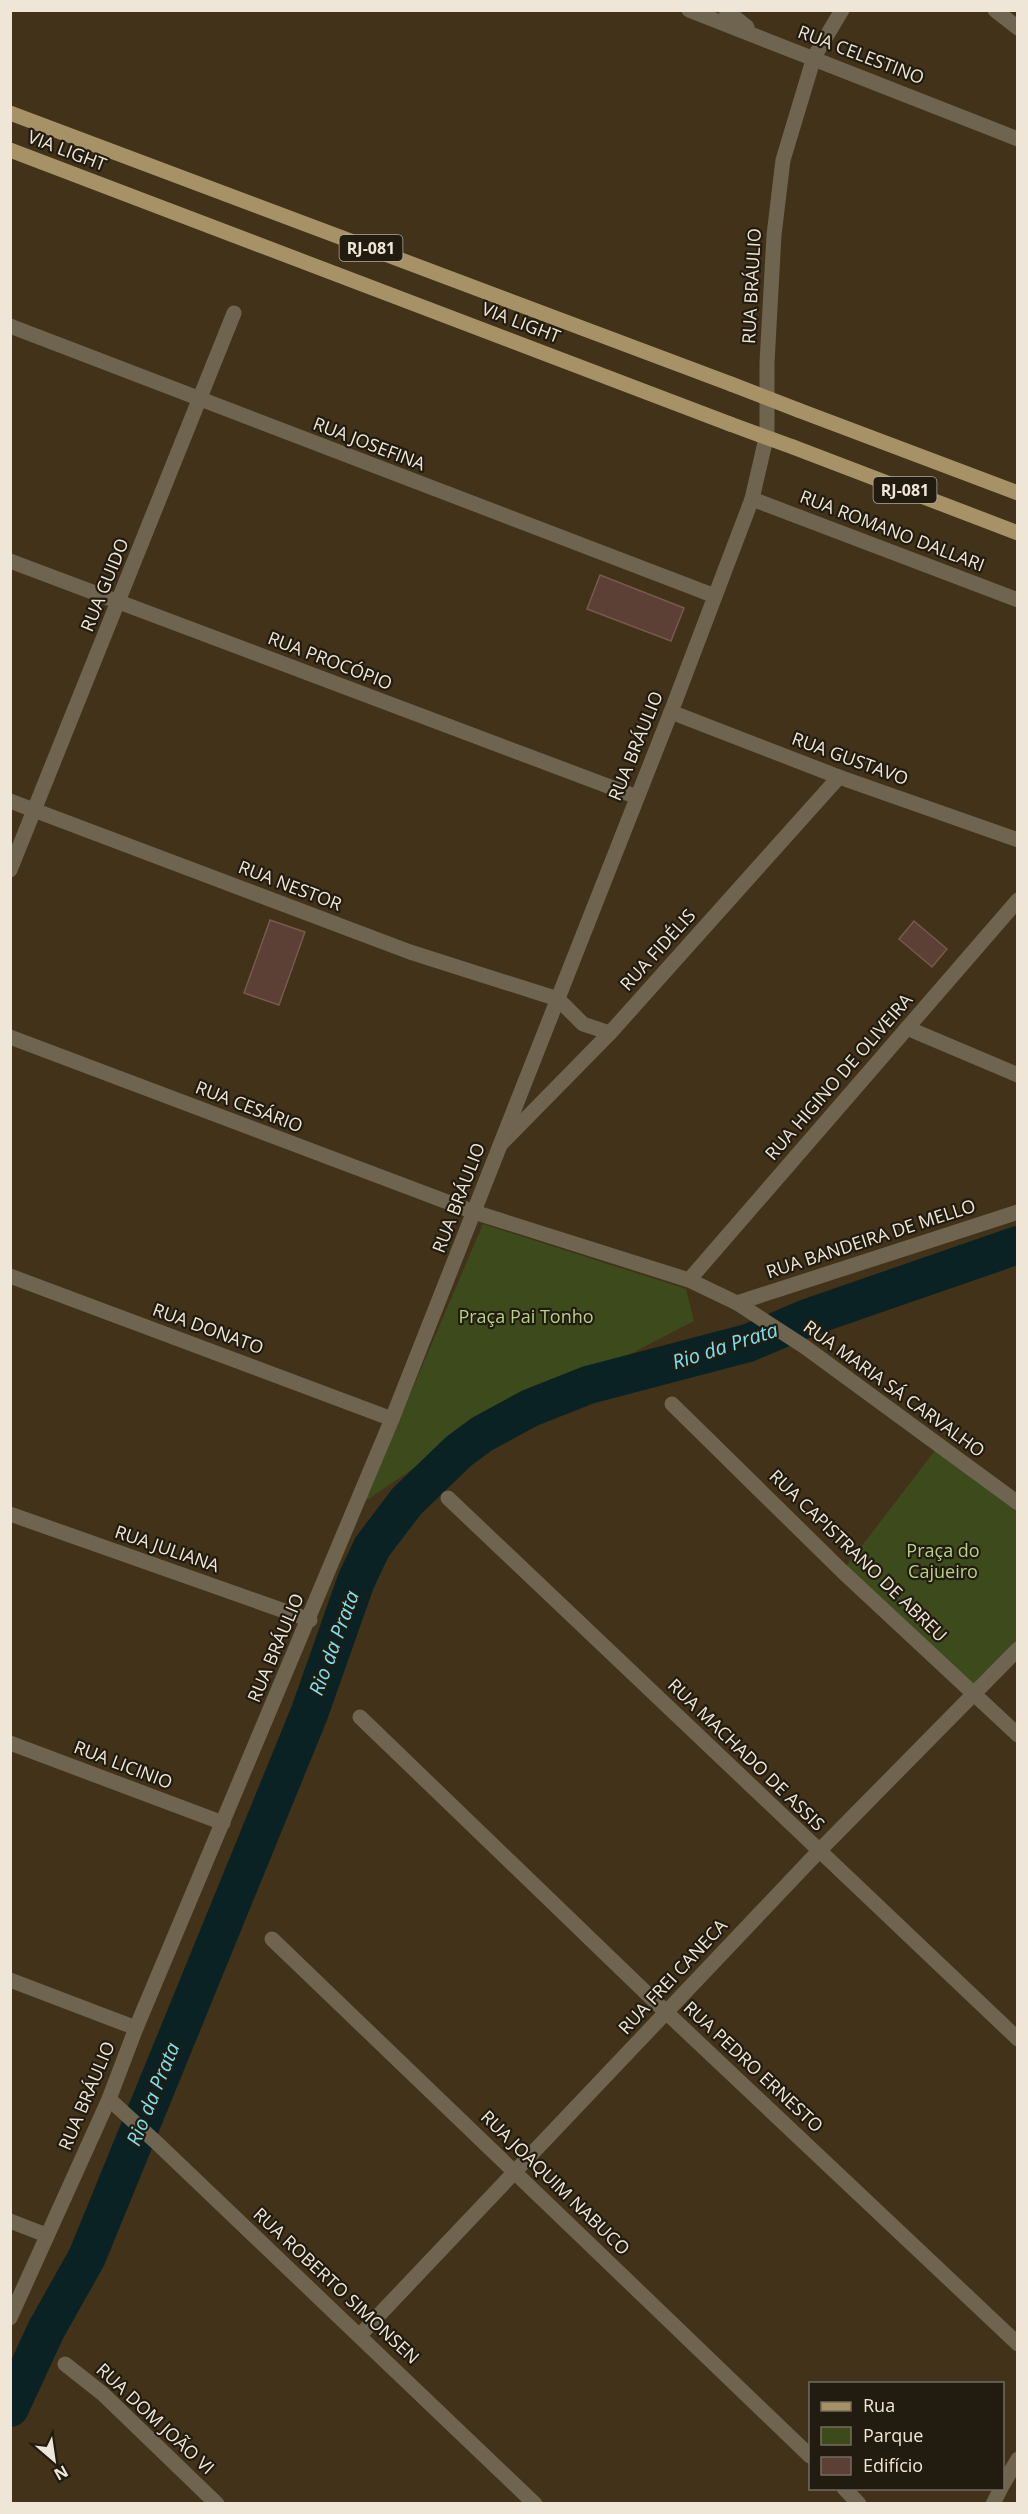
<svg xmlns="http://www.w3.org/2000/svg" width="1028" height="2514" viewBox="0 0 1028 2514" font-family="'Open Sans',sans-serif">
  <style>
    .green { fill: #3d4b1c }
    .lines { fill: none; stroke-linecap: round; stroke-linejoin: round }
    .river { stroke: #0b2225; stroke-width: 38 }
    .building { fill: #5c3f35; stroke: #77594e; stroke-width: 1.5 }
    .minor { stroke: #6e6450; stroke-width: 15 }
    .tertiary { stroke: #6e6450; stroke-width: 15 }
    .primary { stroke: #a79268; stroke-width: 15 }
    .primary-bridge { stroke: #a79268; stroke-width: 15 }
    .labels { text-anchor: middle; stroke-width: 4.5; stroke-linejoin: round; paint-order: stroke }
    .shield { fill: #221b10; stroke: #b2a99b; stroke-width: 1.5 }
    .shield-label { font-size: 16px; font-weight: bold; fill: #efe6d7 }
    .street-label { font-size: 18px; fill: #efe6d7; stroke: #221b10 }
    .park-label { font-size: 18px; fill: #b7d185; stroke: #221b10 }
    .water-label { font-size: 20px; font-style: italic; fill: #75e3f4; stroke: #221b10 }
  </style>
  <rect width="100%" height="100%" fill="#413219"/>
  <g class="green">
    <path d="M 483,1224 L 686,1289 L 694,1321 L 609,1365 L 529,1397 L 473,1428 L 364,1502 Z"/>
    <path d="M 937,1448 L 1017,1507 L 1017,1645 L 973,1692 L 844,1569 Z"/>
  </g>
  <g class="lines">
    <path class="river" d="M 10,2408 L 46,2330 L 87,2257 L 309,1714 L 356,1581 L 372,1547 L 407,1501 L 459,1451 L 482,1434 L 530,1408 L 588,1385 L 748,1343 L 807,1318 L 1018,1245"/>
  </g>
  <g class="building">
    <path d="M 600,575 L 684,608 L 671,641 L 587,609 Z"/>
    <path d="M 270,920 L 305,932 L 279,1005 L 244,993 Z"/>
    <path d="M 914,921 L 947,949 L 932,967 L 899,939 Z"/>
  </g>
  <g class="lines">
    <g class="minor">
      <path d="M 689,10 L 1018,139"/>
      <path d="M 726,10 L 747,27"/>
      <path d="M 995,10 L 1018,28"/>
      <path d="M 10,326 L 715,596"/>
      <path d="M 10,561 L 637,797"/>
      <path d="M 671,712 L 839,777 L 1018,840"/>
      <path d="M 10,801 L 410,952 L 558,999"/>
      <path d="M 10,870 L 234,313"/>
      <path d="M 907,1028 L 1018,1075"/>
      <path d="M 500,1145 L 610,1033 L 839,777"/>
      <path d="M 10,1276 L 392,1419"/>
      <path d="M 689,1280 L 1018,900"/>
      <path d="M 737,1303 L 1018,1212"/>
      <path d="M 672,1404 L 843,1572 L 1018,1735"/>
      <path d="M 448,1498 L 1018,2039"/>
      <path d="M 10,1514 L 310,1620"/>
      <path d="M 360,1717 L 667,2013 L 1018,2344"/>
      <path d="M 10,1743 L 223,1823"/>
      <path d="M 272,1939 L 810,2456"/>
      <path d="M 10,1980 L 136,2028"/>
      <path d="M 109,2099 L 158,2144 L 535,2504"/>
      <path d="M 10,2221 L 46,2235"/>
      <path d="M 360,2335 L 819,1851 L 1018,1649"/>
      <path d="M 65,2364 L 103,2394 L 217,2504"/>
      <path d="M 844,2488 L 859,2504"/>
    </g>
    <g class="tertiary">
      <path d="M 752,499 L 1018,600"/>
      <path d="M 558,999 L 583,1024 L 610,1033"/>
      <path d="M 10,1037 L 474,1212 L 689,1280 L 737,1303 L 805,1347 L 1018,1503"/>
      <path d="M 10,2318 L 109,2099 L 136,2028 L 392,1419 L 671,712 L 752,499 L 767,434 L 767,363 L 774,235 L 783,160 L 814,57 L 842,10"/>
      <path d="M 1002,2486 L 1018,2459"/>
      <path d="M 993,2504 L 1001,2488"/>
    </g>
    <g class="primary">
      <path d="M 10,113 L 731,384"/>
      <path d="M 10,150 L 730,424"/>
      <path d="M 798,410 L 1018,493"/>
      <path d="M 793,447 L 1018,533"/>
    </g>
    <g class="primary-bridge">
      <path d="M 731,384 L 798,410"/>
      <path d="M 730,424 L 793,447"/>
    </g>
  </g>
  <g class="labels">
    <g class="shield">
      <rect x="339.5" y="235" width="63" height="26" rx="4.5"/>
      <rect x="873.5" y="477" width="63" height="26" rx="4.5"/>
    </g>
    <g class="shield-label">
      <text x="371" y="254">RJ-081</text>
      <text x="905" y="496">RJ-081</text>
    </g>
    <g class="street-label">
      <text transform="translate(861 55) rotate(21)" y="6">RUA CELESTINO</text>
      <text transform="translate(67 151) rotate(21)" y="6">VIA LIGHT</text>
      <text transform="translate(752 286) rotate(-87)" y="6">RUA BRÁULIO</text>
      <text transform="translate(521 323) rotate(21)" y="6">VIA LIGHT</text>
      <text transform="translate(369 444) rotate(21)" y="6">RUA JOSEFINA</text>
      <text transform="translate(892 531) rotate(21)" y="6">RUA ROMANO DALLARI</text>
      <text transform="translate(105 585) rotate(-68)" y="6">RUA GUIDO</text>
      <text transform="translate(330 661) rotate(21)" y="6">RUA PROCÓPIO</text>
      <text transform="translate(636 746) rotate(-68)" y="6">RUA BRÁULIO</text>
      <text transform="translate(850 759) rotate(20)" y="6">RUA GUSTAVO</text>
      <text transform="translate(290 886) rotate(21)" y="6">RUA NESTOR</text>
      <text transform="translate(658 950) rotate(-48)" y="6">RUA FIDÉLIS</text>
      <text transform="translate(839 1077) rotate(-49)" y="6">RUA HIGINO DE OLIVEIRA</text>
      <text transform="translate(249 1107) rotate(21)" y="6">RUA CESÁRIO</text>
      <text transform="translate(459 1198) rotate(-69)" y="6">RUA BRÁULIO</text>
      <text transform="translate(871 1239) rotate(-18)" y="6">RUA BANDEIRA DE MELLO</text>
      <text transform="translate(208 1329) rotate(20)" y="6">RUA DONATO</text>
      <text transform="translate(894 1389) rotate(36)" y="6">RUA MARIA SÁ CARVALHO</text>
      <text transform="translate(167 1549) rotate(19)" y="6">RUA JULIANA</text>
      <text transform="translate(858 1556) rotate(44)" y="6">RUA CAPISTRANO DE ABREU</text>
      <text transform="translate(276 1648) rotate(-67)" y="6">RUA BRÁULIO</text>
      <text transform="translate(746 1755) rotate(44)" y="6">RUA MACHADO DE ASSIS</text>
      <text transform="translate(123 1765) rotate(21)" y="6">RUA LICINIO</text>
      <text transform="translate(673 1977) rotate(-47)" y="6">RUA FREI CANECA</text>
      <text transform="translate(753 2067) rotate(43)" y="6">RUA PEDRO ERNESTO</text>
      <text transform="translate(87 2096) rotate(-67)" y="6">RUA BRÁULIO</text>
      <text transform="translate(555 2183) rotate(44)" y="6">RUA JOAQUIM NABUCO</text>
      <text transform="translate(336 2286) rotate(43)" y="6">RUA ROBERTO SIMONSEN</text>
      <text transform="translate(155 2419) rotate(43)" y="6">RUA DOM JOÃO VI</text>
    </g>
    <g class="park-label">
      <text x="526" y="1323">Praça Pai Tonho</text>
      <text x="943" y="1557">Praça do<tspan x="943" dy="21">Cajueiro</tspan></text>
    </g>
    <g class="water-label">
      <text transform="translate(725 1346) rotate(-18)" y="7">Rio da Prata</text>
      <text transform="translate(334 1643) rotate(-70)" y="7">Rio da Prata</text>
      <text transform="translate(153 2094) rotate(-68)" y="7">Rio da Prata</text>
    </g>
  </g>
  <rect width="1028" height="2514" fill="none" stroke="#efe6d7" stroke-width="24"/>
  <rect x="809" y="2382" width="195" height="108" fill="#221b10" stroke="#746c60" stroke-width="1.5"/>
  <rect x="821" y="2402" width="30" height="9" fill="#a79268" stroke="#746c60" stroke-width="1.5"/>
  <text x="863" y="2412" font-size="18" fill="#efe6d7">Rua</text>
  <rect x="821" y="2427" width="30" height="18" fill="#3d4b1c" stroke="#746c60" stroke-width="1.5"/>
  <text x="863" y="2442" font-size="18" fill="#efe6d7">Parque</text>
  <rect x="821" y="2457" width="30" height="18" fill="#5c3f35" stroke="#746c60" stroke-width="1.5"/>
  <text x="863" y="2472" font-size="18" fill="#efe6d7">Edifício</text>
  <g transform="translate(54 2460) rotate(151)" stroke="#221b10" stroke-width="4.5" paint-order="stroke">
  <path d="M0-4.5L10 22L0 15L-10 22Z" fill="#efe6d7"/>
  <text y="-9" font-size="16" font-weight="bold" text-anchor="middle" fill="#efe6d7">N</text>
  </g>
</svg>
